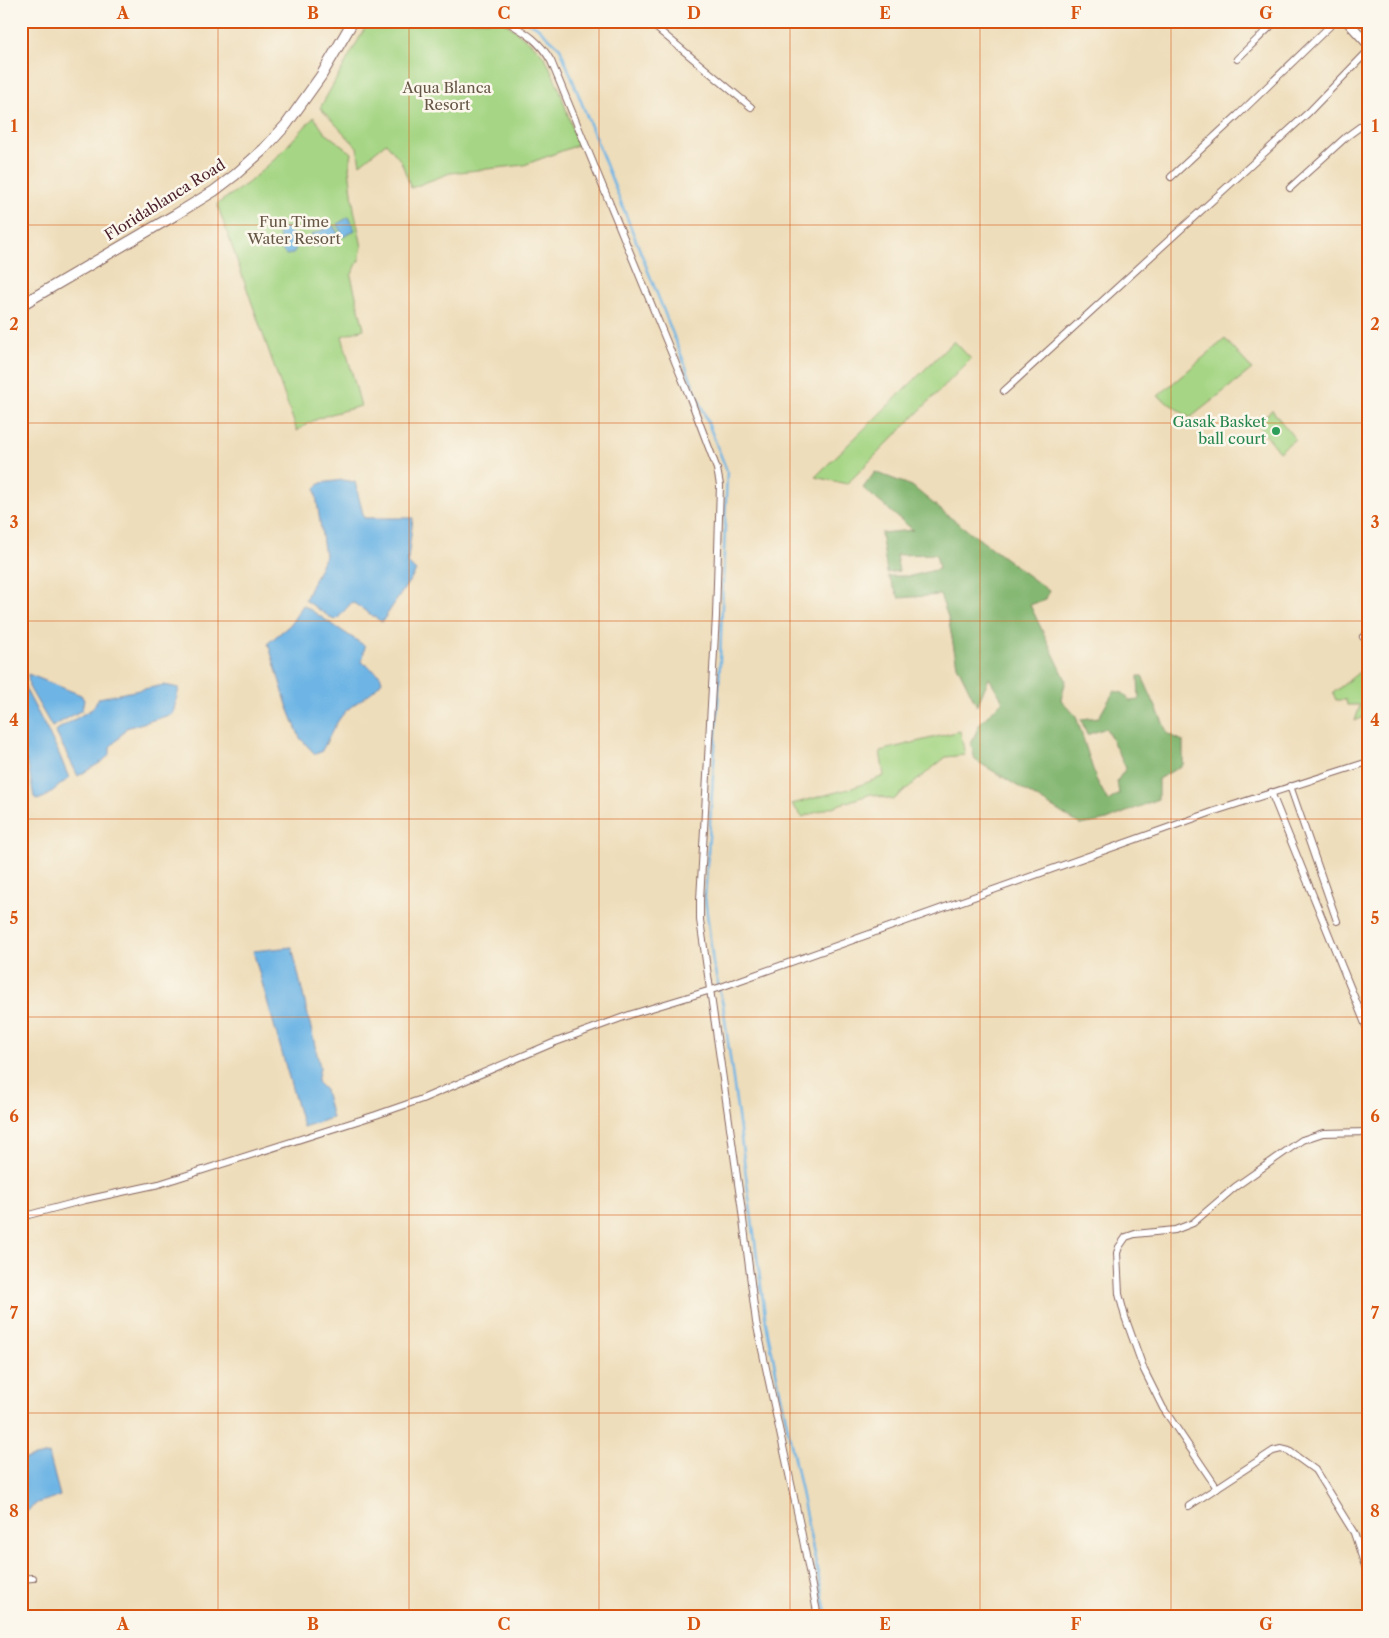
<svg xmlns="http://www.w3.org/2000/svg" width="1389" height="1638" viewBox="0 0 1389 1638" font-family="'Libre Caslon Text',serif">
  <style>
    .green { fill: #a6d685; stroke: #787a58 }
    .forest { fill: #84b772; stroke: #676b4e }
    .water { fill: #6eb5e5; stroke: #5c6a88 }
    .lines { fill: none; stroke-linecap: round; stroke-linejoin: round }
    .stream { stroke: #6eb5e5; stroke-width: 2.5 }
    .street-casing { stroke: #83625d; stroke-width: 8 }
    .secondary-casing { stroke: #83625d; stroke-width: 11 }
    .primary-casing { stroke: #83625d; stroke-width: 12 }
    .street { stroke: #fff; stroke-width: 6 }
    .secondary { stroke: #fff; stroke-width: 9 }
    .primary { stroke: #fff; stroke-width: 10 }
    .grid { fill: none; stroke: #d8530f; stroke-width: 1; stroke-opacity: 0.55 }
    .leisure-dot { fill: #2e9e5b; stroke: #fbf7ec; stroke-width: 2 }
    .labels { text-anchor: middle; stroke-width: 5; stroke-linejoin: round; paint-order: stroke }
    .park-label { font-size: 15px; fill: #665646; stroke: #fbf7ec }
    .street-label { font-size: 15px; fill: #4a1f2b; stroke: #fbf7ec }
    .leisure-label { font-size: 15px; fill: #27864d; stroke: #fbf7ec; text-anchor: end }
    .neatline { fill: none; stroke: #d8530f; stroke-width: 2 }
    .grid-label { font-size: 16px; text-anchor: middle; font-weight: bold; fill: #d8530f }
  </style>
  <rect width="100%" height="100%" fill="#fbf7ec"/>
  <filter id="ink" filterUnits="userSpaceOnUse"><feTurbulence type="fractalNoise" baseFrequency=".02" numOctaves="2"/><feDisplacementMap in="SourceGraphic" scale="10" xChannelSelector="R" yChannelSelector="G"/><feConvolveMatrix kernelMatrix="1 2 1 2 8 2 1 2 1" color-interpolation-filters="sRGB"/></filter>
  <filter id="wash" filterUnits="userSpaceOnUse"><feTurbulence type="fractalNoise" baseFrequency=".0096" numOctaves="4" result="noise"/><feDisplacementMap in="SourceGraphic" scale="20" xChannelSelector="R" yChannelSelector="G"/><feGaussianBlur stdDeviation="1.12" result="paint"/><feColorMatrix in="noise" values="0 0 0 0 0 0 0 0 0 0 0 0 0 0 0 0 0 1.4 0 .05"/><feComposite in="paint" operator="in"/></filter>
  <g filter="url(#wash)">
    <rect width="100%" height="100%" fill="#eeddba"/>
    <g class="green">
      <path d="M 369,21 L 503,21 L 537,48 L 546,59 L 559,88 L 578,145 L 524,165 L 450,173 L 411,188 L 401,161 L 386,143 L 360,164 L 357,147 L 320,108 Z"/>
      <path d="M 314,117 L 324,132 L 352,153 L 349,168 L 354,209 L 362,247 L 359,260 L 351,276 L 364,329 L 342,336 L 361,406 C 336,413 318,415 297,431 L 217,204 L 248,183 L 275,159 Z"/>
      <path d="M 1225,339 L 1252,369 L 1190,418 L 1158,396 Z"/>
      <path d="M 954,341 L 971,359 L 847,484 L 815,477 Z"/>
      <path d="M 1272,410 L 1295,439 L 1279,452 L 1256,423 Z"/>
      <path d="M 1368,665 L 1368,715 L 1355,721 L 1360,705 L 1347,705 L 1346,700 L 1336,700 L 1333,693 Z"/>
      <path d="M 960,731 L 965,755 L 946,757 L 893,800 L 871,794 L 802,817 L 792,804 L 852,788 L 884,776 L 880,751 Z"/>
    </g>
    <path class="forest" d="M 875,472 L 912,486 L 947,515 L 1049,591 L 1046,599 L 1030,605 L 1066,680 L 1061,700 L 1076,716 L 1096,779 L 1108,801 L 1119,794 L 1117,781 L 1126,768 L 1106,728 L 1087,735 L 1081,719 L 1099,717 L 1114,691 L 1123,693 L 1130,701 L 1139,700 L 1138,676 L 1142,676 L 1168,734 L 1183,741 L 1183,765 L 1158,779 L 1158,799 L 1107,820 L 1081,825 L 975,760 L 971,744 L 980,723 L 1003,701 L 989,678 L 977,706 L 957,665 L 948,617 L 940,595 L 899,598 L 888,576 L 911,576 L 939,569 L 936,554 L 896,555 L 899,571 L 887,573 L 881,533 L 913,530 L 863,488 Z"/>
    <g class="water">
      <path d="M 349,217 L 355,230 L 343,237 L 337,224 Z"/>
      <path d="M 333,225 L 340,237 L 316,247 L 311,235 Z"/>
      <path d="M 281,228 L 289,228 L 293,236 L 298,238 L 299,242 L 293,254 L 286,255 L 282,250 L 284,243 L 280,239 L 278,232 Z"/>
      <path d="M 343,480 L 355,482 L 364,518 L 413,518 L 408,559 L 408,563 L 416,571 L 382,622 L 352,602 L 338,618 L 334,620 L 305,600 L 325,556 L 315,488 L 321,483 Z"/>
      <path d="M 303,605 L 365,646 L 362,662 L 380,675 L 382,681 C 373,694 358,700 346,711 C 335,722 329,739 321,752 L 315,754 L 300,738 L 287,705 L 268,643 L 290,625 Z"/>
      <path d="M 21,672 L 26,690 L 57,749 L 69,778 L 45,797 L 37,800 L 34,797 L 29,770 L 21,748 Z"/>
      <path d="M 28,674 L 81,695 L 84,700 L 82,710 L 52,727 L 29,687 Z"/>
      <path d="M 164,685 L 179,688 L 173,714 L 126,728 L 117,740 L 110,747 L 110,754 L 103,761 L 78,776 L 55,731 L 92,709 L 99,698 Z"/>
      <path d="M 292,947 L 320,1067 L 317,1082 L 325,1090 L 332,1118 L 303,1127 L 253,951 Z"/>
      <path d="M 49,1454 L 60,1496 L 37,1503 L 25,1513 L 21,1514 L 21,1460 Z"/>
    </g>
    <g class="lines">
      <path class="stream" d="M 525,21 L 536,26 L 560,48 L 727,471 L 719,688 L 705,897 L 713,963 L 723,1005 L 766,1323 L 827,1617"/>
    </g>
  </g>
  <g filter="url(#ink)">
    <g class="lines">
      <g class="street-casing">
        <g id="street">
          <path d="M 506,21 C 526,33 539,40 551,61 L 690,398 L 717,469 L 720,485 L 716,616 L 700,900 L 700,920 L 741,1204 L 756,1322 L 800,1525 L 818,1617"/>
          <path d="M 648,21 L 751,107"/>
          <path d="M 1237,59 L 1276,21"/>
          <path d="M 1171,177 L 1238,115 L 1335,21"/>
          <path d="M 1290,188 L 1346,137 L 1368,121"/>
          <path d="M 1004,391 L 1309,112 L 1368,51"/>
          <path d="M 1363,637 L 1368,634"/>
          <path d="M 1290,786 L 1337,921"/>
          <path d="M 1271,792 L 1368,1031"/>
          <path d="M 21,1217 L 85,1200 L 159,1184 L 376,1115 L 422,1099 L 553,1043 L 632,1014 L 721,987 L 1215,811 L 1368,762"/>
          <path d="M 1217,1488 L 1163,1408 L 1144,1370 L 1125,1317 L 1119,1294 L 1117,1253 L 1119,1247 L 1126,1237 L 1135,1234 L 1175,1230 L 1193,1223 L 1235,1187 L 1302,1140 L 1323,1133 L 1368,1132"/>
          <path d="M 1189,1506 L 1273,1451 L 1281,1449 L 1289,1451 L 1315,1470 L 1354,1533 L 1368,1575"/>
          <path d="M 21,1579 L 33,1578"/>
        </g>
      </g>
      <g class="secondary-casing">
        <path id="secondary" d="M 1347,21 L 1368,44"/>
      </g>
      <g class="primary-casing">
        <path id="primary" d="M 21,305 L 175,215 L 214,191 L 235,175 L 264,149 L 286,125 L 321,76 L 353,21"/>
      </g>
      <use href="#street" class="street"/>
      <use href="#secondary" class="secondary"/>
      <use href="#primary" class="primary"/>
    </g>
  </g>
  <path class="grid" d="M 218,21 L 218,1617M 409,21 L 409,1617M 599,21 L 599,1617M 790,21 L 790,1617M 980,21 L 980,1617M 1171,21 L 1171,1617M 21,225 L 1368,225M 21,423 L 1368,423M 21,621 L 1368,621M 21,819 L 1368,819M 21,1017 L 1368,1017M 21,1215 L 1368,1215M 21,1413 L 1368,1413"/>
  <circle class="leisure-dot" cx="1276" cy="431" r="5"/>
  <g class="labels">
    <g class="park-label">
      <text x="447" y="93">Aqua Blanca<tspan x="447" dy="17">Resort</tspan></text>
      <text x="294" y="227">Fun Time<tspan x="294" dy="17">Water Resort</tspan></text>
    </g>
    <g class="street-label">
      <text transform="translate(165 200) rotate(-32)" y="5">Floridablanca Road</text>
    </g>
    <g class="leisure-label">
      <text x="1266" y="427">Gasak Basket<tspan x="1266" dy="17">ball court</tspan></text>
    </g>
  </g>
  <rect width="1389" height="1638" fill="none" stroke="#fbf7ec" stroke-width="55"/>
  <rect x="28" y="28" width="1334" height="1582" class="neatline"/>
  <g class="grid-label">
    <text x="123" y="19">A</text>
    <text x="313" y="19">B</text>
    <text x="504" y="19">C</text>
    <text x="694" y="19">D</text>
    <text x="885" y="19">E</text>
    <text x="1076" y="19">F</text>
    <text x="1266" y="19">G</text>
    <text x="14" y="132">1</text>
    <text x="1375" y="132">1</text>
    <text x="14" y="330">2</text>
    <text x="1375" y="330">2</text>
    <text x="14" y="528">3</text>
    <text x="1375" y="528">3</text>
    <text x="14" y="726">4</text>
    <text x="1375" y="726">4</text>
    <text x="14" y="924">5</text>
    <text x="1375" y="924">5</text>
    <text x="14" y="1122">6</text>
    <text x="1375" y="1122">6</text>
    <text x="14" y="1319">7</text>
    <text x="1375" y="1319">7</text>
    <text x="14" y="1517">8</text>
    <text x="1375" y="1517">8</text>
    <text x="123" y="1630">A</text>
    <text x="313" y="1630">B</text>
    <text x="504" y="1630">C</text>
    <text x="694" y="1630">D</text>
    <text x="885" y="1630">E</text>
    <text x="1076" y="1630">F</text>
    <text x="1266" y="1630">G</text>
  </g>
</svg>
